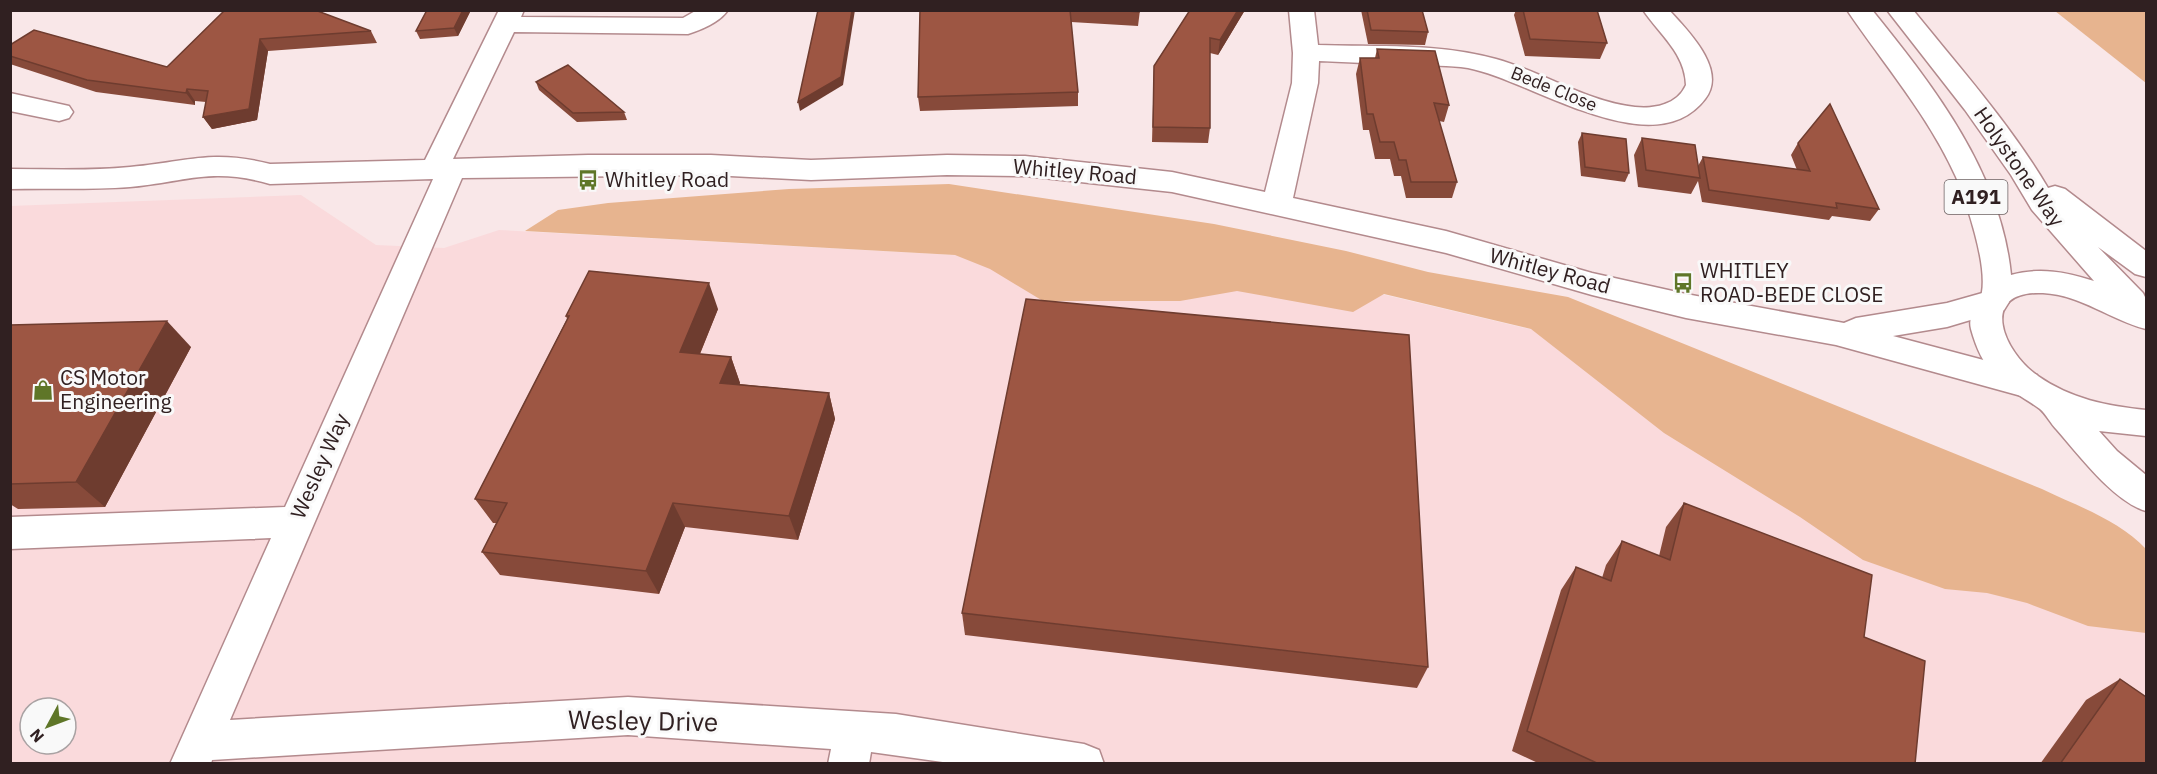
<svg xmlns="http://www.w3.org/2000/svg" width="2157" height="774" viewBox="0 0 2157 774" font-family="'IBM Plex Sans',sans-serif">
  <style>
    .built { fill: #fadadc; fill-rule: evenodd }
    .green { fill: #e7b48f }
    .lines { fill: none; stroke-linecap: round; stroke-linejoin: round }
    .minor-casing { stroke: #b38a8d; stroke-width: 3 }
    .major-casing { stroke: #b38a8d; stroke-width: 3 }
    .minor { fill: #fff; fill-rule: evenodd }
    .major { fill: #fff; fill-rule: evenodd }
    .wall { fill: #874a3a }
    .shaded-wall { fill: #6e3c2f }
    .building { fill: #9d5643; stroke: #6e3c2f; stroke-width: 1.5 }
    .labels { text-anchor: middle; stroke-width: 6; stroke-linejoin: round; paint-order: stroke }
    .far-street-label { font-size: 18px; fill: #302021; stroke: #f9f9f9 }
    .shield { fill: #f9f9f9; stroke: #6c6162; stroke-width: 1.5 }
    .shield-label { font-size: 20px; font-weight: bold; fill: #302021 }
    .street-label { font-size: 21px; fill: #302021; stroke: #f9f9f9 }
    .poi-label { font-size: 21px; fill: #302021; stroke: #f9f9f9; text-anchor: start }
    .near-street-label { font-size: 26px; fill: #302021; stroke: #f9f9f9 }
  </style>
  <rect width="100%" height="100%" fill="#f9e7e8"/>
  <path class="built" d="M 301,195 L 376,245 L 444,248 L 499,230 L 955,255 L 1187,248 L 1631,353 L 2146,624 L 2146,763 L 11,763 L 10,206 ZM 30,708 L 66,708 L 66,744 L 30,744 Z"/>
  <g class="green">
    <path d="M 2055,11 L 2146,11 L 2146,83 Z"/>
    <path d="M 949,184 L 1214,224 L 1346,251 L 1428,272 L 1568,297 L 2042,489 C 2077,506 2119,520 2146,549 L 2146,633 L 2088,626 L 2027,603 L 1987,593 L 1945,589 L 1863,560 L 1800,517 L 1664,433 L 1531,329 L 1384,294 L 1353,312 L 1237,291 L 1180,301 L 1043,301 L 990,269 L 955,255 L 525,231 L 558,210 L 608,203 L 789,189 Z"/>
  </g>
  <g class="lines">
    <g class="minor-casing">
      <g id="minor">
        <path d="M 499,10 L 524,10 L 521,17 L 683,18 L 697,10 L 728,10 C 720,22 701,30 688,34 L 514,32 L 453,159 L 588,155 L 711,155 L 811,160 L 947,155 L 1025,156 L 1172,172 L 1265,192 L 1292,83 L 1293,53 L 1289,10 L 1314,10 L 1318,45 C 1377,47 1439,43 1496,59 C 1543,72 1587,102 1635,107 C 1654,109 1677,105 1686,85 C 1685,53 1660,35 1643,10 L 1669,10 C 1688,31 1728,70 1705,99 C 1653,167 1531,80 1468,68 C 1449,65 1429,66 1410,65 C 1379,64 1349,62 1319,61 L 1318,83 L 1293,198 L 1446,231 L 1592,273 L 1686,294 L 1844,323 L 1856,318 L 1947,303 L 1993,290 L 2004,294 L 2009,302 L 2004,310 L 1947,327 L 1893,336 L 2025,371 L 2037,375 L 2041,384 L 2037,393 L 2025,397 L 1836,345 L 1686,318 L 1592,295 L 1446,253 L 1172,192 L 1025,176 L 947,175 L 811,180 L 711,175 L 462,178 L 230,720 L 628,697 L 896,714 L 1084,744 L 1099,750 L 1104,764 L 957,764 L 871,752 L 869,764 L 828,764 L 831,749 L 628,735 L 212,760 L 211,764 L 170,764 L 271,538 L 10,549 L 10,517 L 285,507 L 433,179 L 270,184 C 212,167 186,182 130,187 C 90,190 50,188 10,189 L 10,169 C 50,169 90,171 130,167 C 186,162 212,149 270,164 L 425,160 Z"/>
        <path d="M 10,93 L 69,106 L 73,112 L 69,118 L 59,121 L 10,111 Z"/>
      </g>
    </g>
    <g class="major-casing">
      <path id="major" d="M 1847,10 L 1872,10 C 1935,88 2001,173 2011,275 C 2040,267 2066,272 2094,281 L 2032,210 L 2011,175 L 1965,110 L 1887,10 L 1913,10 C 1960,68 2010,124 2048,188 L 2055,186 L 2065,189 L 2146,251 L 2146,277 L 2135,274 L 2098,247 L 2143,293 L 2146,299 L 2146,329 C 2110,320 2082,295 2043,293 C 1977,290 2003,352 2038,376 C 2071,399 2107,406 2146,410 L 2146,436 L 2099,431 L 2117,451 L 2146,475 L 2146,511 C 2114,502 2079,455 2057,430 C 2051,424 2046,414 2040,409 C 2025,398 2009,391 1996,377 C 1983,364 1976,347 1971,329 C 1967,313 1980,305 1982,292 C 1987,263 1967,204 1956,177 C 1928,115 1885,66 1847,10 Z"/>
    </g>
    <use href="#minor" class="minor"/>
    <use href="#major" class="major"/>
  </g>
  <g class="wall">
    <path d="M 225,10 L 371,31 L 377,43 L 268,51 L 257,120 L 212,129 L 203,117 L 206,102 L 195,101 L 195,105 L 96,92 L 10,64 L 10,56 L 14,42 L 167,67 Z"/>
    <path d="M 427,10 L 471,10 L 458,36 L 420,39 L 416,31 Z"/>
    <path d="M 920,10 L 1140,10 L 1138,26 L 1071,22 L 1078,92 L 1078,106 L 920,111 L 918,97 Z"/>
    <path d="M 1190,10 L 1245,10 L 1218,55 L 1210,53 L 1210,128 L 1208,143 L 1152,142 L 1154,66 Z"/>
    <path d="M 1361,10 L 1422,10 L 1428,32 L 1425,45 L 1368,44 Z"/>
    <path d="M 1516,10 L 1597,10 L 1607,43 L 1600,59 L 1525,56 L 1514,15 Z"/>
    <path d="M 1377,49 L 1449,105 L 1444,122 L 1439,121 L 1457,182 L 1452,198 L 1406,198 L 1401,176 L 1394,176 L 1390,159 L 1375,159 L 1369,130 L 1363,130 L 1356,74 L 1360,58 L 1375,58 Z"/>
    <path d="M 536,82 L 624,112 L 627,120 L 577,122 L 539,90 Z"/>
    <path d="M 1582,133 L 1629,173 L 1625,182 L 1581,176 L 1578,142 Z"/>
    <path d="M 1642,138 L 1698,166 L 1703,157 L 1797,170 L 1791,155 L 1798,143 L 1879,209 L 1870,221 L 1832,216 L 1829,220 L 1702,202 L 1698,181 L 1691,194 L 1638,187 L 1634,155 Z"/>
    <path d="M 718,309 L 700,354 L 731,357 L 740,383 L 739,384 L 829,393 L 835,419 L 798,540 L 685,527 L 659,594 L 500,575 L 482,552 L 496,523 L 493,523 L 475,499 L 567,319 L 566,316 Z"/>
    <path d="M 10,325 L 191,347 L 105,507 L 18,509 L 10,504 Z"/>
    <path d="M 1684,503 L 1864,637 L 1915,764 L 1540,764 L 1512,751 L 1561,590 L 1576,567 L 1602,578 L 1606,565 L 1622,541 L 1659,556 L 1666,527 Z"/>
    <path d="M 962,613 L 1428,667 L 1417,688 L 965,635 Z"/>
    <path d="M 2120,679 L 2146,764 L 2040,764 L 2086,700 Z"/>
  </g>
  <g class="shaded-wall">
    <path d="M 463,10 L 471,10 L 458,36 L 454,28 Z"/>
    <path d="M 852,10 L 855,10 L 843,85 L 800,111 L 798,102 Z"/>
    <path d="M 1238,10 L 1245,10 L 1218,55 L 1220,40 Z"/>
    <path d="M 260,39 L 268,51 L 257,120 L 212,129 L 203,117 Z"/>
    <path d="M 187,89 L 195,101 L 195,105 L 186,93 Z"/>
    <path d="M 709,283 L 718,309 L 690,378 L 680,352 Z"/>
    <path d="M 167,321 L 191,347 L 105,507 L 76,482 Z"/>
    <path d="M 731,357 L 740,383 L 730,408 L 720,383 Z"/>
    <path d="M 829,393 L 835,419 L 798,540 L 789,516 Z"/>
    <path d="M 673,503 L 685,527 L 659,594 L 646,571 Z"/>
  </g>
  <g class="building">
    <path d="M 225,10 L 315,10 L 371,31 L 260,39 L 249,109 L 203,117 L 208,91 L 187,89 L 186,93 L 87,80 L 10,56 L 10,45 L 34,30 L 167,67 Z"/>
    <path d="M 427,10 L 463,10 L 454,28 L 416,31 Z"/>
    <path d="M 818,10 L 852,10 L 841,77 L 798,102 Z"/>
    <path d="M 920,10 L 1070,10 L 1078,92 L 918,97 Z"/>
    <path d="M 1113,10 L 1139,10 L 1139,12 Z"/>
    <path d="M 1190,10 L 1238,10 L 1220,40 L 1210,38 L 1210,128 L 1153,127 L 1154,66 Z"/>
    <path d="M 1367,10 L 1422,10 L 1428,32 L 1371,30 Z"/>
    <path d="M 1523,10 L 1597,10 L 1607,43 L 1530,39 Z"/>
    <path d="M 1377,49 L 1435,51 L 1449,105 L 1434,103 L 1457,182 L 1411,182 L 1406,160 L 1399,160 L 1394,142 L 1380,142 L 1373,114 L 1367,114 L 1360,58 L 1379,58 Z"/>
    <path d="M 568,65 L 624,112 L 573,113 L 536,82 Z"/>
    <path d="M 1830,104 L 1879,209 L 1836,203 L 1837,208 L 1709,190 L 1703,157 L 1810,171 L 1798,143 Z"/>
    <path d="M 1582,133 L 1626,139 L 1629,173 L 1585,167 Z"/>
    <path d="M 1642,138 L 1695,145 L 1700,178 L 1646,170 Z"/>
    <path d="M 589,271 L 709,283 L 680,352 L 731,357 L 720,383 L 829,393 L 789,516 L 673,503 L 646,571 L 482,552 L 507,503 L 475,499 L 569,316 L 566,316 Z"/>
    <path d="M 1026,299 L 1409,335 L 1428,667 L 962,613 Z"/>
    <path d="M 167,321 L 76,482 L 10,484 L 10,325 Z"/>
    <path d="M 1684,503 L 1872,575 L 1864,637 L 1925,661 L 1915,764 L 1599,764 L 1527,731 L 1576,567 L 1611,581 L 1622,541 L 1670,560 Z"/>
    <path d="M 2120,679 L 2146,697 L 2146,764 L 2060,764 Z"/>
  </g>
  <defs>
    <g id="bus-bare" transform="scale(1.62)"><path d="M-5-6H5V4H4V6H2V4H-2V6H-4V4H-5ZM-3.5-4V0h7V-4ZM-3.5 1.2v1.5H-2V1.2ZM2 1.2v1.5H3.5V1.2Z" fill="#5f7628" stroke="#f9f9f9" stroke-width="2.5" paint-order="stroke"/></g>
    <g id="shop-bare" transform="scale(1.62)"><path d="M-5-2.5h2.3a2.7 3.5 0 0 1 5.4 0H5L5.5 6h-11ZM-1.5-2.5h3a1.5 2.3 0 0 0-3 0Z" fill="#5f7628" stroke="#f9f9f9" stroke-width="2.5" paint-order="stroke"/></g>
  </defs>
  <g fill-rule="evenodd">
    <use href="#bus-bare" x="588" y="180"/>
    <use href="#bus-bare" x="1683" y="283"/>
    <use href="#shop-bare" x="43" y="390"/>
  </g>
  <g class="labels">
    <g class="far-street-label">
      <text transform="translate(1554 89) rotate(22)" y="6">Bede Close</text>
    </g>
    <rect class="shield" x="1944.5" y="180" width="63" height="34" rx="4.5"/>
    <g class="shield-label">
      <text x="1976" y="204">A191</text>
    </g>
    <g class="street-label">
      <text transform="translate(2019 167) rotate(55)" y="7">Holystone Way</text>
      <text transform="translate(1075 172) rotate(5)" y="7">Whitley Road</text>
      <text transform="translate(1550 271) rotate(15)" y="7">Whitley Road</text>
      <text transform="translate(320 466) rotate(-66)" y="7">Wesley Way</text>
    </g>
    <g class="poi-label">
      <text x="605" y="187">Whitley Road</text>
      <text x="1700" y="278">WHITLEY<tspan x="1700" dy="24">ROAD-BEDE CLOSE</tspan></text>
      <text x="60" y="385">CS Motor<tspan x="60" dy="24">Engineering</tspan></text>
    </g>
    <g class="near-street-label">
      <text transform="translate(643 721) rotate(1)" y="9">Wesley Drive</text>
    </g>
  </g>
  <rect width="2157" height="774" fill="none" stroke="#302021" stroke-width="24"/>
  <g transform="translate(48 726) rotate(229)"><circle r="28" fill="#f9f9f9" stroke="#a9a2a3" stroke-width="1.5"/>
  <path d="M0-4.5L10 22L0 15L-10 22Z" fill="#5f7628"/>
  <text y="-9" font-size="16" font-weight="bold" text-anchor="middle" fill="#302021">N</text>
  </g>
</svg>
